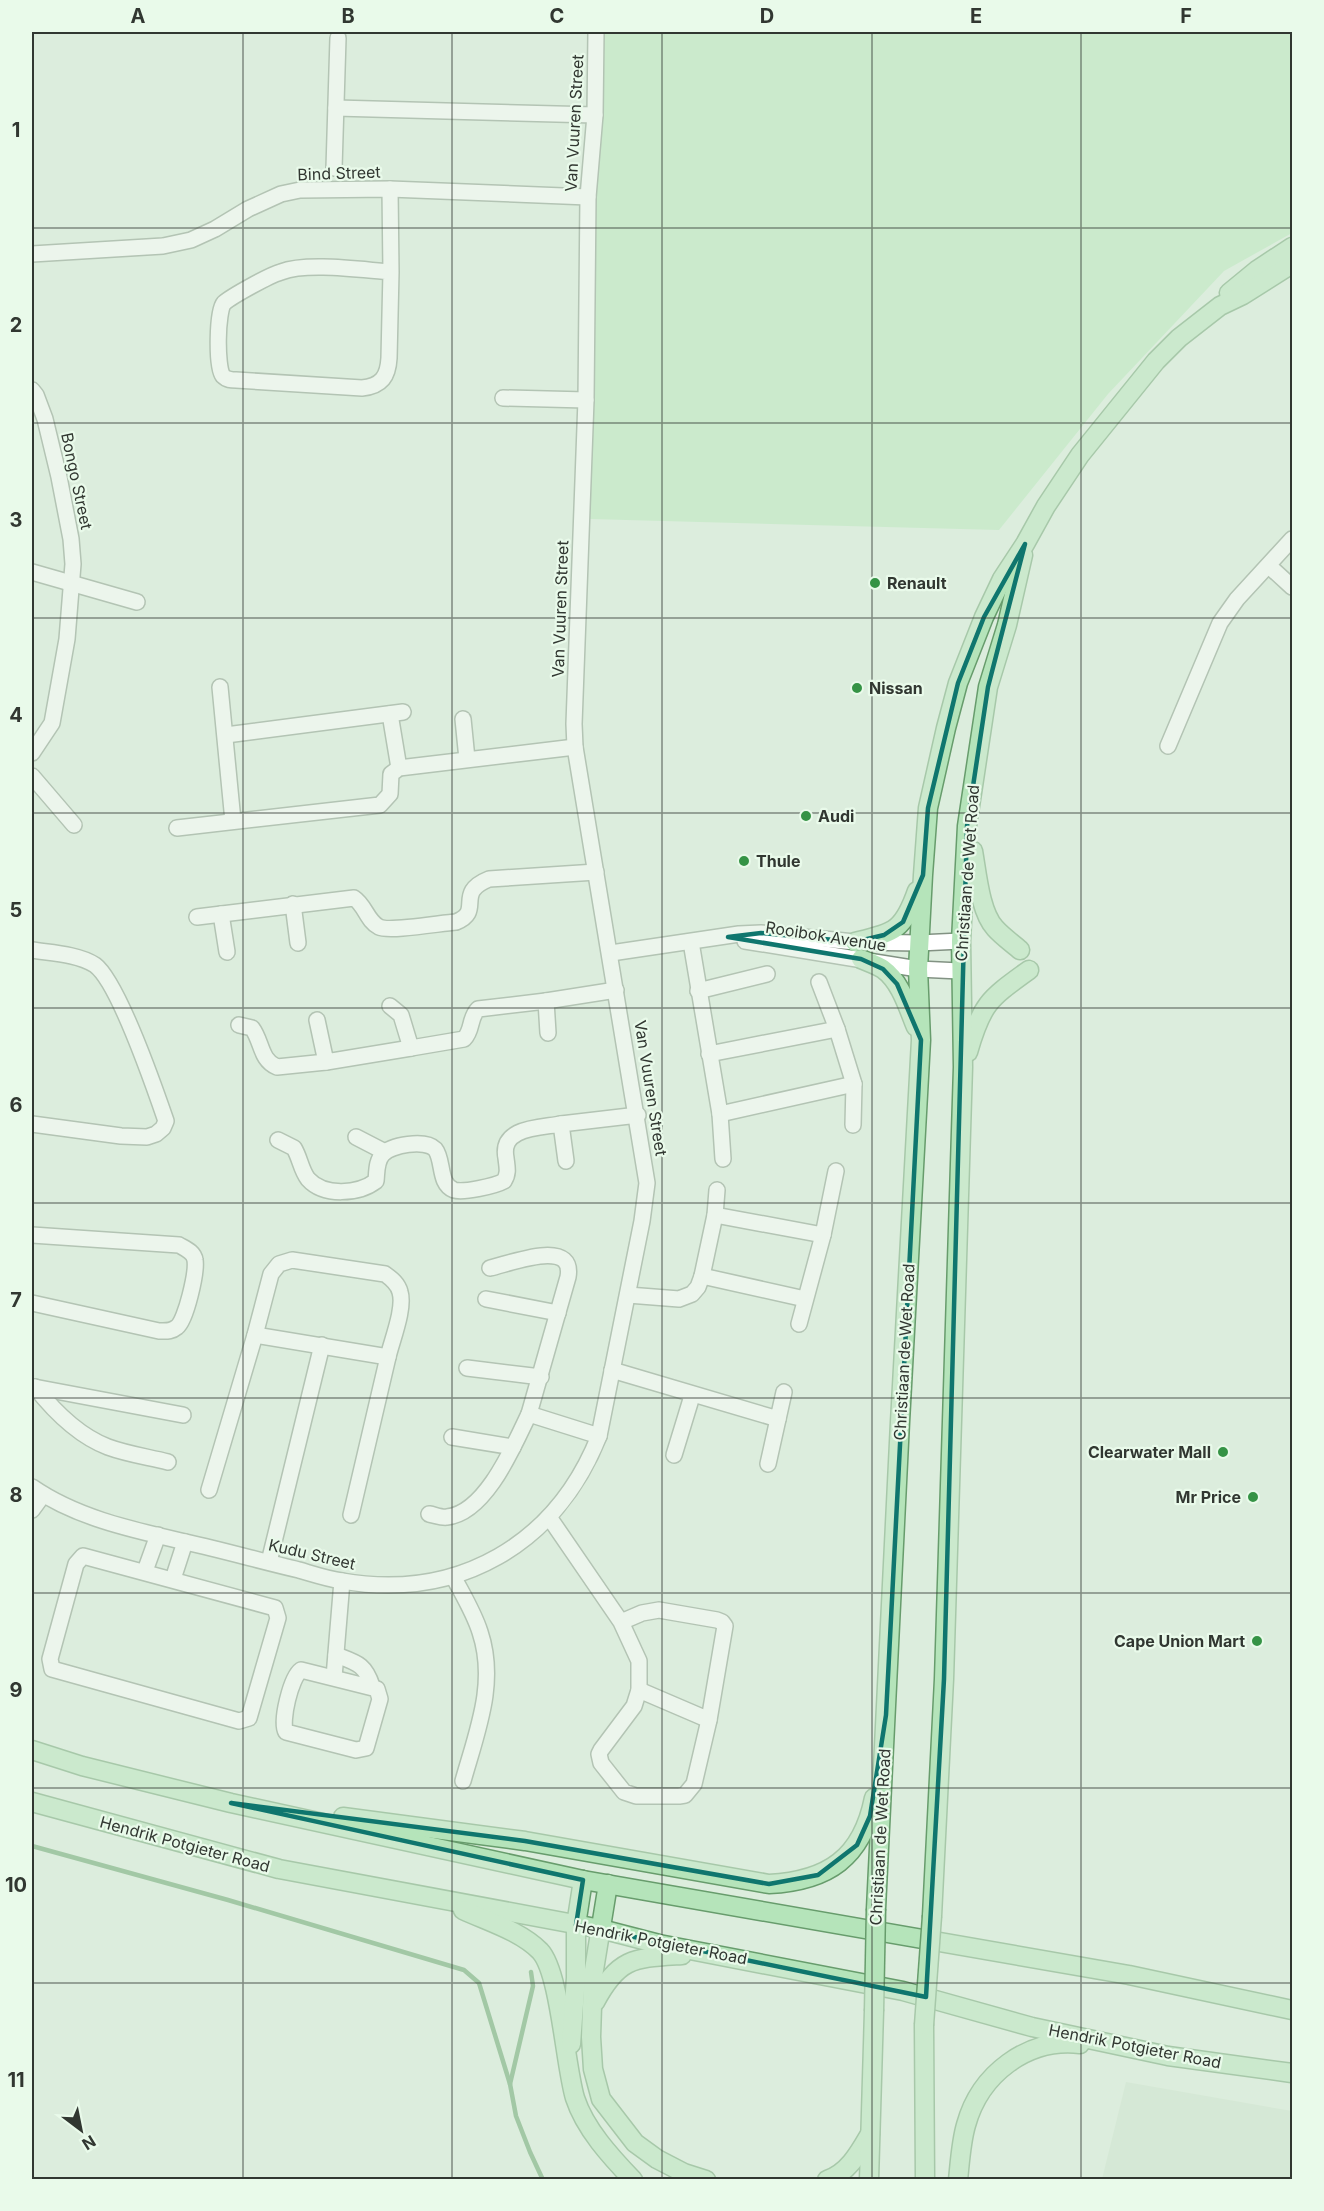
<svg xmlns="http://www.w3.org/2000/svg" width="1324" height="2211" viewBox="0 0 1324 2211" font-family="Inter,sans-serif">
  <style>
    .built { fill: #cde3ce }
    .green { fill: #b5e7b9 }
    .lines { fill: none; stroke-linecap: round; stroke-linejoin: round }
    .stream { stroke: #5c9b63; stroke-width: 4.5 }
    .minor-casing { stroke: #829283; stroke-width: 18 }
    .major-casing { stroke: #679c6c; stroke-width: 21 }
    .minor { stroke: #fff; stroke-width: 15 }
    .major { stroke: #b5e4ba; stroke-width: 18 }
    .major-bridge-casing { stroke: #679c6c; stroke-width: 21; stroke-linecap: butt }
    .major-bridge { stroke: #b5e4ba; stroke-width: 18 }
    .marked { fill: none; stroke: #0f766e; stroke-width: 4.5; stroke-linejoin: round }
    .grid { fill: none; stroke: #313731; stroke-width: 1.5; stroke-opacity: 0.55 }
    .poi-dot { fill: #359345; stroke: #e9faea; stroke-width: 2 }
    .labels { text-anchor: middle; stroke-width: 4.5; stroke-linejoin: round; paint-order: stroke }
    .street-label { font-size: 16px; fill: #313731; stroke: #e9faea }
    .poi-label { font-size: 16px; font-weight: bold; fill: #313731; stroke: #e9faea; text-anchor: start }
    .neatline { fill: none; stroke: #313731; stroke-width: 2 }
    .grid-label { font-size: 20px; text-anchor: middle; font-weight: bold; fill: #313731 }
  </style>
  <rect width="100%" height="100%" fill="#dceddd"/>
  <path class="built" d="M 1126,2082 L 1292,2111 L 1292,2179 L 1102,2179 Z"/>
  <path class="green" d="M 603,32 L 1292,32 L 1292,233 L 1224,271 L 1108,394 L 999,530 L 590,519 L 588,197 Z"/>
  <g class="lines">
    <g class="stream">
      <path d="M 32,1846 L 228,1900 L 464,1970 L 479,1983 L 510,2084"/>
      <path d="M 531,1972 L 533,1986 L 510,2084 L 516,2116 L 530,2152 L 543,2180"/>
    </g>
    <g class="minor-casing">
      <g id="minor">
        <path d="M 336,108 L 595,115"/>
        <path d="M 334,168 L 338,38"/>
        <path d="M 390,189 L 391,272 L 389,358 C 388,376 382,386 362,388 L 236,380 C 231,380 227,380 223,376 C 216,367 217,311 224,303 C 232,296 270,275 281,272 C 307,262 362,270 391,272"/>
        <path d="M 32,254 L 163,246 L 191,240 L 215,229 L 248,209 L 281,194 L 300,190 L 390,189 L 588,197"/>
        <path d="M 32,390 L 36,395 L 45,419 L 59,477 L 71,539 L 73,564 L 67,639 L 52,723 L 32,753"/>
        <path d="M 503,398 L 586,400"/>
        <path d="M 1269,566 L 1292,587"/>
        <path d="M 32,572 L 137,602"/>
        <path d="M 220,687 L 233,821"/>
        <path d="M 390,714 L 399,768"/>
        <path d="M 463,719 L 467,759"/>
        <path d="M 226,735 L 403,712"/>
        <path d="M 1168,746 L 1220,623 L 1237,599 L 1292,539"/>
        <path d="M 32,776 L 74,825"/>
        <path d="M 177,828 L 380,805 L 390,794 L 391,774 L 399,768 L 575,747"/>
        <path d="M 293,904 L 298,943"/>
        <path d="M 221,914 L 227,952"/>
        <path d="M 197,917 L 354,898 C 365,905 367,921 379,927 C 389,932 441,923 456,922 C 484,911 454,893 489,879 L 596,872"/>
        <path d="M 745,941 L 918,969 L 960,971"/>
        <path d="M 691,942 L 720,1114 L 723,1159"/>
        <path d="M 32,950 C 51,953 78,954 95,965 C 118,982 155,1089 166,1121 L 163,1128 L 156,1134 L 147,1137 L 121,1136 L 32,1124"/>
        <path d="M 611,953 L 739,934 L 761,933 L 855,942 L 919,943 L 961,941"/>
        <path d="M 698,991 L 767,974"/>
        <path d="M 390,1006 L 401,1015 L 411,1048 L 464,1039 C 473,1030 469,1018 478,1009 L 546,1001"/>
        <path d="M 317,1020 L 326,1062 L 411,1048"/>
        <path d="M 239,1025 L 252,1028 C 262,1041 260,1060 277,1067 L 326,1062"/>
        <path d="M 837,1029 L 854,1084 L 853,1125"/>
        <path d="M 548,1033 L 546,1001 L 616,990"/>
        <path d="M 709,1054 L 837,1029 L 819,982"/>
        <path d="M 720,1114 L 854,1084"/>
        <path d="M 356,1137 L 385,1152"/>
        <path d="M 278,1140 L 294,1148 C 300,1158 301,1170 308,1179 C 324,1197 359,1194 376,1181 C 377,1172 376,1161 383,1154 C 391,1145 425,1139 435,1149 C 444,1160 438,1184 454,1190 C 463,1193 495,1186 504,1181 C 509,1173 507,1167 506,1158 C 500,1127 539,1128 561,1124"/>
        <path d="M 566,1161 L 561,1124 L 638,1115"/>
        <path d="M 715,1215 L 823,1235 L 836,1171"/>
        <path d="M 32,1235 L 179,1245 C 186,1249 194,1252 195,1260 C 197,1272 186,1320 177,1327 C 171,1332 166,1331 159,1331 L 32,1303"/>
        <path d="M 490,1268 C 509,1264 575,1237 568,1277 L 529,1414"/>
        <path d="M 702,1276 L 805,1299"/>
        <path d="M 628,1295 L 679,1299 L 692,1294 L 698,1287 L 702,1276 L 715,1215 L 717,1190"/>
        <path d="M 486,1299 L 558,1313"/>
        <path d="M 799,1324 L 823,1235"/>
        <path d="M 255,1335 L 388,1357 L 351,1515"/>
        <path d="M 467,1368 L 541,1377"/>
        <path d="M 612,1370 L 778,1419 L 784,1392"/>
        <path d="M 34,1387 L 183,1415"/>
        <path d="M 35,1387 C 54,1411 79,1436 108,1447 C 127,1454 148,1457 168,1462"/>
        <path d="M 452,1437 L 513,1447"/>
        <path d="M 674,1455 L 692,1396"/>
        <path d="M 768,1464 L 778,1419"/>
        <path d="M 32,1487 C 84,1523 150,1533 211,1548 C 240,1555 269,1563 299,1570 C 313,1574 328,1579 342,1581 C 459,1601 556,1544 599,1436 L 642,1221 L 647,1183 L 575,747 L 574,724 L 586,400 L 588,197 L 595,115 L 596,32"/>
        <path d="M 209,1490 L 255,1335 L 271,1274 L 279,1264 L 292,1260 L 385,1274 C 392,1279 398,1284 400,1292 C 405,1308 392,1340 388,1357"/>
        <path d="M 32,1510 L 43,1495"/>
        <path d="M 429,1514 C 435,1515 442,1518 447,1517 C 486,1513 514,1445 529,1414 L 599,1436"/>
        <path d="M 549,1517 L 621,1622 L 639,1661 L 639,1690 L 634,1706 L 601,1750 L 599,1754 L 601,1763 L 624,1792 L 636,1796 L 679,1796 L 685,1795 L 694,1784 L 709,1720 L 725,1626 L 722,1622 L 717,1620 L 659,1610 L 642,1613 L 621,1622"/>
        <path d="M 83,1556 L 275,1608 L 278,1618 L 249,1718 L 239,1721 L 52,1669 L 50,1659 L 76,1564 Z"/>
        <path d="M 269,1562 L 322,1345"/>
        <path d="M 145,1571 L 158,1535"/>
        <path d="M 454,1578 C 463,1595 474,1613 480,1632 C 497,1683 477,1731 463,1781"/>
        <path d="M 173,1579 L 185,1542"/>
        <path d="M 336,1655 C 357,1663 365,1664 372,1686"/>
        <path d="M 301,1670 L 377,1689 L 380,1699 L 366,1748 L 356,1750 L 286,1732 C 280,1722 291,1677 301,1670 Z"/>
        <path d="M 334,1677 L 342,1581"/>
        <path d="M 639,1690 L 709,1720"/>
      </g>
    </g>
    <g class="major-casing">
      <g id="major">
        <path d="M 1229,293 L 1257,270 L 1292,247"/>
        <path d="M 973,851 C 977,873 980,912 995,928 C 1002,936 1012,943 1020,950"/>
        <path d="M 855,942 C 895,932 903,931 917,891"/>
        <path d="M 861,959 C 868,962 877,965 883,969 C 901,982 908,1008 916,1027"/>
        <path d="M 968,1052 C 982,1003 989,999 1029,970"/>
        <path d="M 32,1750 L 82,1766 L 231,1803 L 583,1880 L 1129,1975 L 1292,2010"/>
        <path d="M 32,1802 L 279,1869 L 601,1929 L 659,1944 L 903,1991 L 1032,2027 L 1168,2056 L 1292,2073"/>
        <path d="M 343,1817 L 525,1841 L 769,1884 C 828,1881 862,1858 874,1798"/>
        <path d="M 608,1884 L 593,1976 L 591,2037 L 593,2069 L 601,2099 L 635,2143 L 657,2159 L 684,2173 L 706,2180"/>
        <path d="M 876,1909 L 900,1422 L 921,1040 L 918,969 L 923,875 L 928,808 L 946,728 L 958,683 L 984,617 L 1002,579 L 1025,544 L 1046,506 L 1080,455 L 1156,361 L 1179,338 L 1220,306 L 1243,295 L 1292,264"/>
        <path d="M 463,1910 C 489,1922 520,1931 540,1951 C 560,1972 565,2065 575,2098 C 585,2129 611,2157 633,2180"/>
        <path d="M 932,1916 L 944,1679 L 963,1067 L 961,941 L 967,826 L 988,687 L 1007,625 L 1023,555"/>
        <path d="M 595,2002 C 619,1957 634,1958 682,1955"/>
        <path d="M 924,2025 L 925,2180"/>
        <path d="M 571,2044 L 576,1978 L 576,1925 L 583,1880"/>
        <path d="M 827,2180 C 848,2173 859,2153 870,2134"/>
        <path d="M 869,2180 L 874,2011"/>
        <path d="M 958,2180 C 960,2162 961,2142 966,2125 C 980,2074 1027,2038 1080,2044"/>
      </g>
    </g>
    <use href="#minor" class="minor"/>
    <use href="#major" class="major"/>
    <g class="major-bridge-casing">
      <g id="major-bridge">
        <path d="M 874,2011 L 876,1909"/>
        <path d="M 924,2025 L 932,1916"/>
      </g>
    </g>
    <use href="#major-bridge" class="major-bridge"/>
  </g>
  <path d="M0 0H1324V2211H0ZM 1025,544 L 988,687 L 967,826 L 944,1679 L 926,1997 L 576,1925 L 583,1880 L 231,1803 L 525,1841 L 769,1884 L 818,1875 L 857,1845 L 870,1816 L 886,1715 L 921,1040 L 897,984 L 883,969 L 861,959 L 728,937 L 761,933 L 855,942 L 884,935 L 903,922 L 923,875 L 928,808 L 958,683 L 984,617 Z" fill="#dceddd" fill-opacity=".55" fill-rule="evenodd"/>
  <path class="marked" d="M 1025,544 L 988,687 L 967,826 L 944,1679 L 926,1997 L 576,1925 L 583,1880 L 231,1803 L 525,1841 L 769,1884 L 818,1875 L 857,1845 L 870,1816 L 886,1715 L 921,1040 L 897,984 L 883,969 L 861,959 L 728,937 L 761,933 L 855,942 L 884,935 L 903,922 L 923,875 L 928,808 L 958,683 L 984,617 Z"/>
  <path class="grid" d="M 243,32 L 243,2180M 452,32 L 452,2180M 662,32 L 662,2180M 872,32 L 872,2180M 1081,32 L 1081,2180M 32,228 L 1292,228M 32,423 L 1292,423M 32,618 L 1292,618M 32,813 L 1292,813M 32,1008 L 1292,1008M 32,1203 L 1292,1203M 32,1398 L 1292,1398M 32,1593 L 1292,1593M 32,1788 L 1292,1788M 32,1983 L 1292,1983"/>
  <g class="poi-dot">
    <circle cx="875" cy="583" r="6"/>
    <circle cx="857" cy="688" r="6"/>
    <circle cx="806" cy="816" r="6"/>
    <circle cx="744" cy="861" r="6"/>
    <circle cx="1223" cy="1452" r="6"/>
    <circle cx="1253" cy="1497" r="6"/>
    <circle cx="1257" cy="1641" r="6"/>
  </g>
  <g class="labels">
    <g class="street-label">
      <text transform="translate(574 123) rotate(-87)" y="6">Van Vuuren Street</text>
      <text transform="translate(339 173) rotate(-2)" y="6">Bind Street</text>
      <text transform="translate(77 481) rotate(78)" y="6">Bongo Street</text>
      <text transform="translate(560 609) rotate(-88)" y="6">Van Vuuren Street</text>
      <text transform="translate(967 873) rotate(-86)" y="6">Christiaan de Wet Road</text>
      <text transform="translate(826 936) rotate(9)" y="6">Rooibok Avenue</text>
      <text transform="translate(651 1088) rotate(81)" y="6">Van Vuuren Street</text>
      <text transform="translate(904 1352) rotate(-87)" y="6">Christiaan de Wet Road</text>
      <text transform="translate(312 1554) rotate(13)" y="6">Kudu Street</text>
      <text transform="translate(880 1837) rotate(-87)" y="6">Christiaan de Wet Road</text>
      <text transform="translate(185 1844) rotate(15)" y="6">Hendrik Potgieter Road</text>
      <text transform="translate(661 1942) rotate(11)" y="6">Hendrik Potgieter Road</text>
      <text transform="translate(1135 2046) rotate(11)" y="6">Hendrik Potgieter Road</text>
    </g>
    <g class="poi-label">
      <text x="887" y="589">Renault</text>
      <text x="869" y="694">Nissan</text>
      <text x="818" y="822">Audi</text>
      <text x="756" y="867">Thule</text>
      <text x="1211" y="1458" text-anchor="end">Clearwater Mall</text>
      <text x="1241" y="1503" text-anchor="end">Mr Price</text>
      <text x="1245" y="1647" text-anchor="end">Cape Union Mart</text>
    </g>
  </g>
  <rect width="1324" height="2211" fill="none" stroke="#e9faea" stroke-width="66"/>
  <g transform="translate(81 2130) rotate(148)" stroke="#e9faea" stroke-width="4.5" paint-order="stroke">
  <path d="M0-4.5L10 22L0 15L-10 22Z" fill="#313731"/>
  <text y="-9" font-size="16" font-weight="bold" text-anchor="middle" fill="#313731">N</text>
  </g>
  <rect x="33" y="33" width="1258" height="2145" class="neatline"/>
  <g class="grid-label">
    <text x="138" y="23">A</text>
    <text x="348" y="23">B</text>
    <text x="557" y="23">C</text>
    <text x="767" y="23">D</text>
    <text x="976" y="23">E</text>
    <text x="1186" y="23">F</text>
    <text x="16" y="137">1</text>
    <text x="16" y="332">2</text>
    <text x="16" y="527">3</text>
    <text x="16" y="722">4</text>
    <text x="16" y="917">5</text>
    <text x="16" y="1112">6</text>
    <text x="16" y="1307">7</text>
    <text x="16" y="1502">8</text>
    <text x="16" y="1697">9</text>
    <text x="16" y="1892">10</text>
    <text x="16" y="2087">11</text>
  </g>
</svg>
